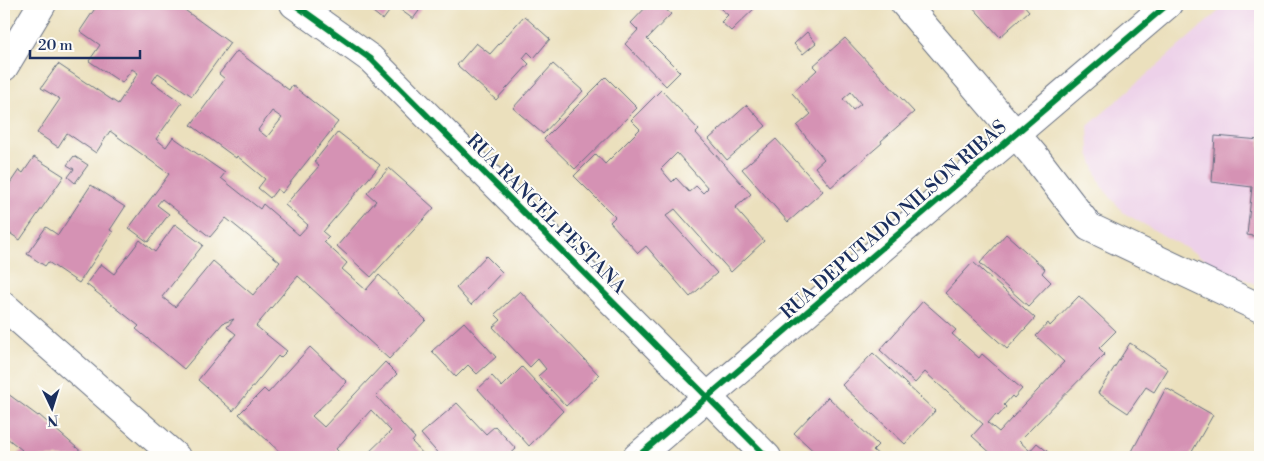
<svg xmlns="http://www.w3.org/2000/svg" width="1264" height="461" viewBox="0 0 1264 461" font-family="'Libre Bodoni',serif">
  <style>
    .built { fill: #edd1e9 }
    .building { fill: #d592b4; fill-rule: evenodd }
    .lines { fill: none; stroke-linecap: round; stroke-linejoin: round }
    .minor-casing { stroke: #646d7f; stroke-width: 30 }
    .minor { stroke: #fff; stroke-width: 28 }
    .cycleway-casing { stroke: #fdfcf7; stroke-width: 9 }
    .cycleway { stroke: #00873e; stroke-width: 6 }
    .labels { text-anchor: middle; stroke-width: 4; stroke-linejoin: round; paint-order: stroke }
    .street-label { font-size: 19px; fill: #1b2f5e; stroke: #fdfcf7 }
  </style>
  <rect width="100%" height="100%" fill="#fdfcf7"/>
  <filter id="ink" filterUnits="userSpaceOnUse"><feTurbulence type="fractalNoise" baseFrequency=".02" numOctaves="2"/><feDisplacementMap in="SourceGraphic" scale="10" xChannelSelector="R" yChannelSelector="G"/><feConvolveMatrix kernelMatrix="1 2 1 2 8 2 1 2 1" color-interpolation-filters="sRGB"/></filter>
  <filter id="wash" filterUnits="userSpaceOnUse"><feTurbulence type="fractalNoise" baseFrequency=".0096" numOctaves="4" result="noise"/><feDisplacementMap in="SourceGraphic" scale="20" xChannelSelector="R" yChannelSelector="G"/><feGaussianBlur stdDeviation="1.12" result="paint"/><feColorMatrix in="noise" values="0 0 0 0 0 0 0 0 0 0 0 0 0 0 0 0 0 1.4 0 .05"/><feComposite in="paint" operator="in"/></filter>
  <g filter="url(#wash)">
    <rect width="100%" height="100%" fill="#ebe0bd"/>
    <path class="built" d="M 1227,4 L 1260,4 L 1260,286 L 1219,267 L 1124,213 L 1101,186 L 1089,153 L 1088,126 Z"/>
    <g id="blocks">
      <g class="building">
        <path d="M 98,4 L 185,4 L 182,8 L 230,43 L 192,96 L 158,73 L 152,82 L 182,103 L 156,139 L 166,147 L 173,137 L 225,173 L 221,178 L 260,209 L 263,204 L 299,235 L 308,225 L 285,205 L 319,166 L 314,162 L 338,132 L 380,165 L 323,232 L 329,237 L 324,242 L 347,263 L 342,269 L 366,290 L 379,275 L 426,320 L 389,359 L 298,276 L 256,326 L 287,351 L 280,358 L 278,356 L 233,411 L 198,380 L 236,334 L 227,327 L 234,319 L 223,323 L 184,369 L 136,329 L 139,326 L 86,284 L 101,264 L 114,274 L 140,240 L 155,252 L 175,224 L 203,245 L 162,297 L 175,307 L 213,261 L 253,295 L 280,262 L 226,218 L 210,237 L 162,199 L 157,205 L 169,214 L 148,242 L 129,228 L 169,174 L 110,131 L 96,153 L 67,133 L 58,147 L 37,133 L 60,99 L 41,88 L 58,64 L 118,104 L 138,73 L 132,69 L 122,83 L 89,61 L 100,45 L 80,31 Z"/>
        <path d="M 371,4 L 424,4 L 413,19 L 394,5 L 383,20 L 368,8 Z"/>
        <path d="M 649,4 L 659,4 L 671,14 L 647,39 L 680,72 L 666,86 L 625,44 L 638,30 L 631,23 Z"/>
        <path d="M 715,4 L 759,4 L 731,31 L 721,22 L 728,15 Z"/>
        <path d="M 970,4 L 1023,4 L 1029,11 L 1000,37 Z"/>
        <path d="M 524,16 L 550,39 L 534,58 L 528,52 L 523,58 L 529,64 L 496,100 L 457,65 L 476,43 L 490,54 Z"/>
        <path d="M 807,32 L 816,43 L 803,54 L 794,44 Z"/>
        <path d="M 845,38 L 914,112 L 881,141 L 882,143 L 831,187 L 815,167 L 824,159 L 797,126 L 811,114 L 792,93 L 817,70 L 813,66 ZM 851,92 L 861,104 L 853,110 L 843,99 Z"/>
        <path d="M 237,51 L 289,90 L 292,85 L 338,122 L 282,193 L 277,189 L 270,198 L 258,188 L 265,179 L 237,156 L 236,158 L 191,125 L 225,79 L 219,74 ZM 272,111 L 282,118 L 267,137 L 258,130 Z"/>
        <path d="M 553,64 L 583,91 L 543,134 L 513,108 Z"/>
        <path d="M 606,77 L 637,108 L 575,169 L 544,139 Z"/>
        <path d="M 661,90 L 699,130 L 696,133 L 751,194 L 735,208 L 764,241 L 731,272 L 675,209 L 666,216 L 717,273 L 690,297 L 646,246 L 638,253 L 610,222 L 615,217 L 574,176 L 596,154 L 605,164 L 640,129 L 631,120 ZM 677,153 L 708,188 L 703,193 L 696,186 L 689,192 L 676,178 L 672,182 L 661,169 Z"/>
        <path d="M 747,105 L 766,126 L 727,160 L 709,139 Z"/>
        <path d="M 1215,136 L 1260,140 L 1260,237 L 1247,235 L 1252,187 L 1212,182 Z"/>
        <path d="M 776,139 L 823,191 L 788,222 L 742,169 Z"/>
        <path d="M 74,156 L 88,165 L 75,183 L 68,177 L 74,169 L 67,165 Z"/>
        <path d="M 34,157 L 64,176 L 20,240 L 5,230 L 4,231 L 4,192 L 19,170 L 23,173 Z"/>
        <path d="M 389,168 L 434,208 L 371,277 L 337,246 L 376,201 L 367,193 Z"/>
        <path d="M 91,185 L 125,207 L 110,230 L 113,232 L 79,283 L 48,262 L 45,266 L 27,254 L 46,227 L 58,235 Z"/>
        <path d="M 1006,234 L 1045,269 L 1042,273 L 1051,282 L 1028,306 L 980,263 Z"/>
        <path d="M 486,256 L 502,272 L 471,305 L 456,288 Z"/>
        <path d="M 973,262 L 1035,318 L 1007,349 L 945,293 Z"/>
        <path d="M 520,291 L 599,375 L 566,406 L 538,376 L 546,369 L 538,359 L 530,367 L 493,327 L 501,320 L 495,314 Z"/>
        <path d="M 1079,296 L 1116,331 L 1099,348 L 1105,354 L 1019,441 L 1030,451 L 1037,443 L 1054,457 L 995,457 L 972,436 L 983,424 L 969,412 L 925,372 L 915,383 L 880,350 L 923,301 L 956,330 L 952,334 L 979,358 L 982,354 L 1022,389 L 1014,398 L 1012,396 L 1004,405 L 1006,407 L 998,416 L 996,414 L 988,423 L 999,432 L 1064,362 L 1036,336 L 1048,323 L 1050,326 Z"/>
        <path d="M 464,322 L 496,357 L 477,374 L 468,365 L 456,377 L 432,351 Z"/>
        <path d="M 1130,343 L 1168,369 L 1154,392 L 1146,387 L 1128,413 L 1098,393 Z"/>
        <path d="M 310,347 L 347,382 L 312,416 L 324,427 L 385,362 L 397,374 L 376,396 L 415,438 L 412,442 L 426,457 L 367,457 L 365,456 L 391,431 L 371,410 L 336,449 L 344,457 L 285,457 L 239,414 L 264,389 L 268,393 Z"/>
        <path d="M 873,353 L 935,411 L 905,444 L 842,385 Z"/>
        <path d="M 522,367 L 563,411 L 529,446 L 478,389 L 492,376 L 502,387 Z"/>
        <path d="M 1166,388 L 1213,415 L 1189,457 L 1129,457 Z"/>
        <path d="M 4,391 L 38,416 L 39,415 L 84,454 L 82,457 L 16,457 L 22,450 L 7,438 L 4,441 Z"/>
        <path d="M 828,397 L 878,445 L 873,450 L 881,457 L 820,457 L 794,433 Z"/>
        <path d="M 457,403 L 486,434 L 495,426 L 516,449 L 507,457 L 441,457 L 421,434 Z"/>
      </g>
    </g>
  </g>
  <g filter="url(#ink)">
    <use href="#blocks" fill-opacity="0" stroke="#646d7f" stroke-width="1"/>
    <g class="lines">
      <g class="minor-casing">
        <g id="minor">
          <path d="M 294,4 L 371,59 L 767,457"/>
          <path d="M 905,4 L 1036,158 L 1089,227 L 1260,308"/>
          <path d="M 4,67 L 42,4"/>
          <path d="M 4,306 L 176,457"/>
          <path d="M 637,457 L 1168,4"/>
        </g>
      </g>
      <use href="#minor" class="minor"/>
      <g class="cycleway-casing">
        <g id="cycleway">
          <path d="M 294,4 L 371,59 L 767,457"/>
          <path d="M 637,457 L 1168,4"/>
        </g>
      </g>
      <use href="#cycleway" class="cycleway"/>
    </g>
  </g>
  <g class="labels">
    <g class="street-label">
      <text transform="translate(547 213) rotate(45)" y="7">RUA RANGEL PESTANA</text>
      <text transform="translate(893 219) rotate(-41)" y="7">RUA DEPUTADO NILSON RIBAS</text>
    </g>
  </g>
  <rect width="1264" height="461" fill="none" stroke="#fdfcf7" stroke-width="20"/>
  <g transform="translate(52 408) rotate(176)" stroke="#fdfcf7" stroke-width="4" paint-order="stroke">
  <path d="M0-4L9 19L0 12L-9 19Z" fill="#1b2f5e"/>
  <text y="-8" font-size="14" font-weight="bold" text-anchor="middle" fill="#1b2f5e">N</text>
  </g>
  <path d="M30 50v8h110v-8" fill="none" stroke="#1b2f5e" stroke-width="2.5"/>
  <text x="38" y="50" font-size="15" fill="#1b2f5e" stroke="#fdfcf7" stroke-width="4" paint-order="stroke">20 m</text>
</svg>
